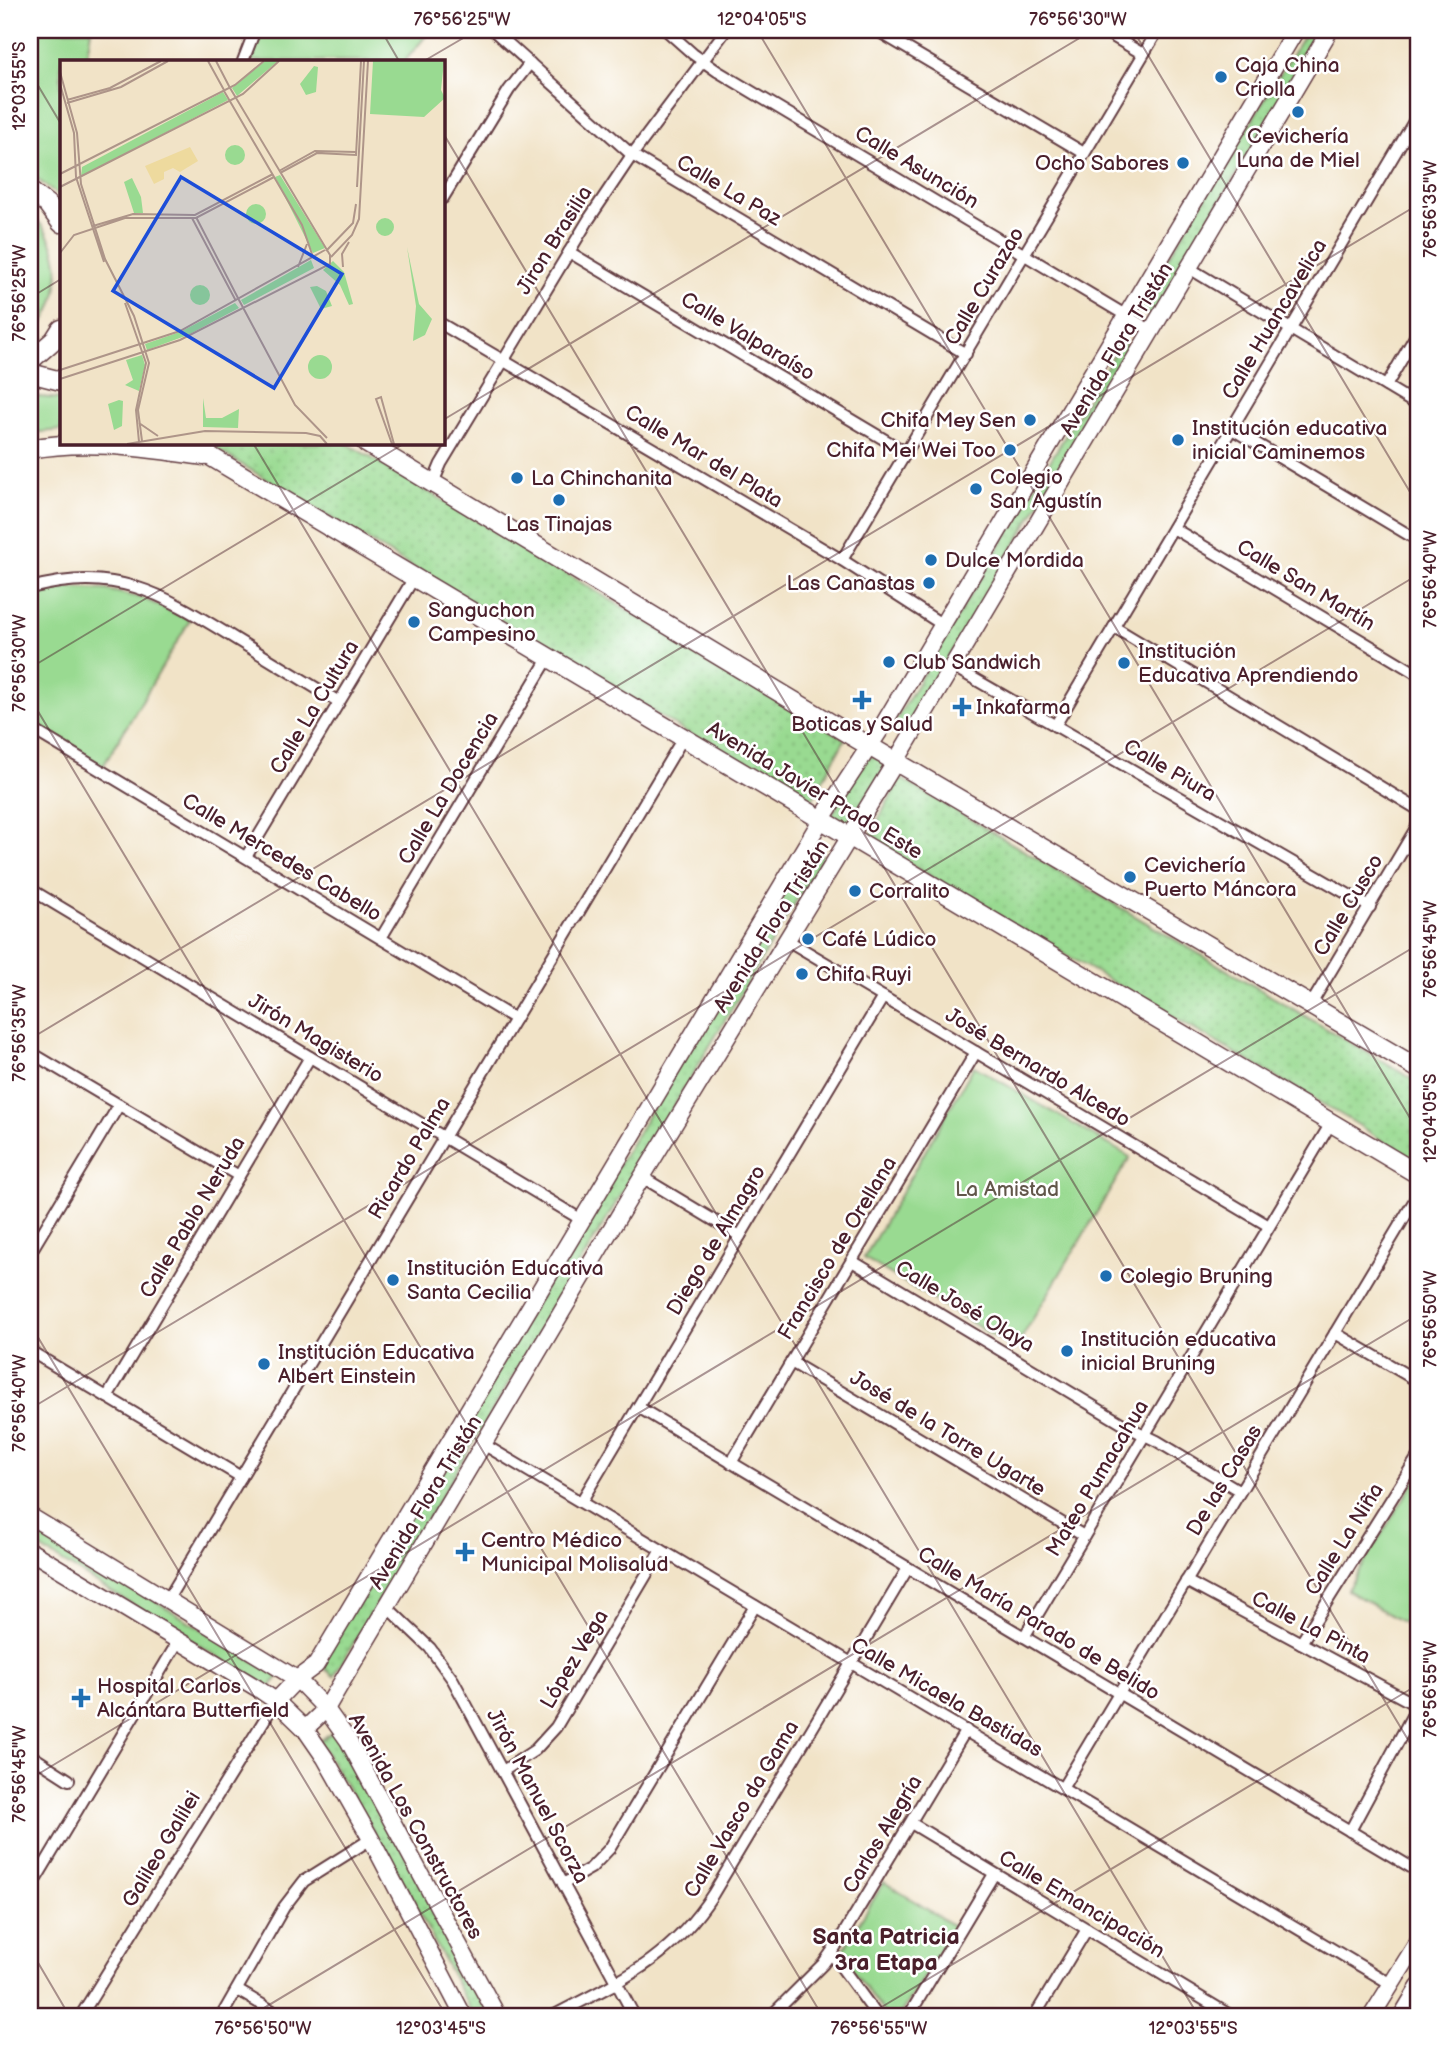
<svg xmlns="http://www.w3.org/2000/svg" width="1449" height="2047" viewBox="0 0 1449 2047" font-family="'Balsamiq Sans',sans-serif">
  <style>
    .grass { fill: url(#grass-dots); stroke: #727c5e; stroke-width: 2 }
    .park { fill: #99da91; stroke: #727c5e; stroke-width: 2 }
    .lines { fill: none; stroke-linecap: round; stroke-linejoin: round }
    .street-casing { stroke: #633c42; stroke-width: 14 }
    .secondary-casing { stroke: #633c42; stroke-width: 19 }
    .primary-casing { stroke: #633c42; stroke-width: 21 }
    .street { stroke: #fff; stroke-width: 10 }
    .secondary { stroke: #fff; stroke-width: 16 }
    .primary { stroke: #fff; stroke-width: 18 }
    .ticks { fill: none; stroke: #4a1f2b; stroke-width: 2; stroke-opacity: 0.45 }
    .poi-dot { fill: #1f6fb2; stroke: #fff; stroke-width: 2.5 }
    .labels { text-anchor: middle; stroke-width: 5; stroke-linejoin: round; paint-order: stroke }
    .poi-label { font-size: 21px; fill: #4a1f2b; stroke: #fff; text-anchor: start }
    .street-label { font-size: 21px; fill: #4a1f2b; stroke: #fff }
    .park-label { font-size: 21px; fill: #62574a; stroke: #fff }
    .neighbourhood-label { font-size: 23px; font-weight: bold; fill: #4a1f2b; stroke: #fff }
    .inset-road { fill: none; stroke: #ae9589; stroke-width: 2 }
    .view { fill: #1d4ed8; fill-opacity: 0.15; stroke: #1d4ed8; stroke-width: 3.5 }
    .inset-edge { fill: none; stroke: #4a1f2b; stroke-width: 3.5 }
    .neatline { fill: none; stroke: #4a1f2b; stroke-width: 2.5 }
    .ticks-label { font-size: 18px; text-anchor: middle; fill: #4a1f2b }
  </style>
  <defs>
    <pattern id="grass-dots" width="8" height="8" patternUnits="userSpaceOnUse" patternTransform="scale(1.75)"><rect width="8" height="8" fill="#99da91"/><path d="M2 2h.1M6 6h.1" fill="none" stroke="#85bb7d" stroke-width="1.8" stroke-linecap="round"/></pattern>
  </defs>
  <rect width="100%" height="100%" fill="#fff"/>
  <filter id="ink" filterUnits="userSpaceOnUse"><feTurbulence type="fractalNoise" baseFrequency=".0143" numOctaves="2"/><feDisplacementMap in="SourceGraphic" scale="14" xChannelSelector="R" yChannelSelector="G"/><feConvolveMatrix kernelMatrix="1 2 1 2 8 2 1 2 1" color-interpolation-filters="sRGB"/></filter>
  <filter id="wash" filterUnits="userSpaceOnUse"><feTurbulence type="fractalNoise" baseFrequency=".00686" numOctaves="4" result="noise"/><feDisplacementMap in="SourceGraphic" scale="28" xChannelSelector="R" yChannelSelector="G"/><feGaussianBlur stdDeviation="1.57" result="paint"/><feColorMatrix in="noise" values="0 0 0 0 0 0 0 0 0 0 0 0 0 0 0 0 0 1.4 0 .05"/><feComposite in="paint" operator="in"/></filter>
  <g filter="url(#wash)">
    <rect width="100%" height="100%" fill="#f1e3c7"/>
    <g class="grass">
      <path d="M 1307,30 L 1318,30 L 1317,38 L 1154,313 L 1149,316 L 1140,309 L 1142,301 Z"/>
      <path d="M 1121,342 L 1132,347 L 902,736 L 890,730 Z"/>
      <path d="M 206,443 L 346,443 L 845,739 L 809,806 Z"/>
      <path d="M 867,754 L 882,760 L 885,768 L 850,826 L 827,823 Z"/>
      <path d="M 900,778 L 1419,1083 L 1419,1164 L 1352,1121 L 868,840 Z"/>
      <path d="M 809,847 L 823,856 L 334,1676 L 319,1664 Z"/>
      <path d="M 334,1731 L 365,1779 L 493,2017 L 474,2017 L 402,1880 L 319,1741 Z"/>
    </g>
    <g class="park">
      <path d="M 30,30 L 91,30 L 86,61 L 61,61 L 61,197 L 30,174 Z"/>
      <path d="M 263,30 L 431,30 L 405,61 L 250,61 L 253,50 Z"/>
      <path d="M 30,213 C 68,246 66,305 30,338 Z"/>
      <path d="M 30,396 L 61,399 L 61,430 L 30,433 Z"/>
      <path d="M 65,588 L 107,590 L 142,598 L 190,620 L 102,768 L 30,724 L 30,595 Z"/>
      <path d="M 974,1066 L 1130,1157 L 1015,1349 L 864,1258 Z"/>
      <path d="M 1419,1474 L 1419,1632 L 1347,1590 Z"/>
      <path d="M 30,1525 L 279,1676 L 269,1688 L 30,1542 Z"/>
      <path d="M 884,1882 L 957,1928 L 898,2017 L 887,2017 L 844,1958 L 843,1950 Z"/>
    </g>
  </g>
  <g filter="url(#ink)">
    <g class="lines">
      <g class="street-casing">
        <g id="street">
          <path d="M 493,30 L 632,155 L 966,354"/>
          <path d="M 666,30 L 693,54 L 717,71 L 1152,331"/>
          <path d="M 876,30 L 1084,153"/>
          <path d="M 1102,30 L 1143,54"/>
          <path d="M 243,61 L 255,30"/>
          <path d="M 443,198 L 509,90 L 530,63"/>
          <path d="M 569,252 L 907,453"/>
          <path d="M 1189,268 L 1419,406"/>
          <path d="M 443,325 L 842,560 L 943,625"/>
          <path d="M 1386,386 L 1419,330"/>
          <path d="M 1232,429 L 1419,541"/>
          <path d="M 433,483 L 441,464 L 589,219 L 632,155 L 726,30"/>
          <path d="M 1173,528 L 1419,675"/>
          <path d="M 842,560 L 1158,30"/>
          <path d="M 30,588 C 118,565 162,594 234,638 C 269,659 304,681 339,702"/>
          <path d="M 1114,627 L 1419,810"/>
          <path d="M 952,666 L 1370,907"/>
          <path d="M 1055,726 L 1419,113"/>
          <path d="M 30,728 L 515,1019"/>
          <path d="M 246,857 L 415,576"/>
          <path d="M 30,889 L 582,1220"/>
          <path d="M 381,938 L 549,657"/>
          <path d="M 787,940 L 1269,1226"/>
          <path d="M 1310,1006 L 1419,823"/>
          <path d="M 30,1052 L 239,1176"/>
          <path d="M 642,1177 L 740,1236"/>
          <path d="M 30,1253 L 119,1105"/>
          <path d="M 852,1261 L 1128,1427 L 1157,1441 L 1240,1491"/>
          <path d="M 1335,1333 L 1419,1382"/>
          <path d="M 30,1351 L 241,1477"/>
          <path d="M 791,1362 L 1084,1536"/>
          <path d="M 107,1397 L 310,1057"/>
          <path d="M 638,1407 L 1419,1872"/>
          <path d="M 483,1444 L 1391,1984"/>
          <path d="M 731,1463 L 976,1052"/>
          <path d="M 581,1502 L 883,997"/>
          <path d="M 1186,1581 L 1418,1706"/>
          <path d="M 168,1599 L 683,738"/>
          <path d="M 387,1607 L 430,1648 L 453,1680 L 635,2017"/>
          <path d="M 1024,1637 L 1331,1123"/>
          <path d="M 1301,1643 L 1419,1455"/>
          <path d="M 30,1755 L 69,1780"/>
          <path d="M 503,1771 L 535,1750 L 556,1727 L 661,1550"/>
          <path d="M 1063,1787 L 1419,1193"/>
          <path d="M 911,1823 L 1233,2017"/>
          <path d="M 1350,1831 L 1419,1703"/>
          <path d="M 563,1884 L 591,1868 L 610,1848 L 755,1606"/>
          <path d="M 30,1889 L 179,1640"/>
          <path d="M 831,1953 L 878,2017"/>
          <path d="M 237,1990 L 283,2017"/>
          <path d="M 80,2017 L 276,1701"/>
          <path d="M 221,2017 L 284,1907 L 304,1881 L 371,1839"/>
          <path d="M 551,2017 C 619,1981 670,1961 713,1894 L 908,1568"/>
          <path d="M 770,2017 L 823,1964 L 838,1943 L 966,1730"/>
          <path d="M 908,2017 L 994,1874"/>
          <path d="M 1034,2017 L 1087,1929"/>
        </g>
      </g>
      <g class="secondary-casing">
        <g id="secondary">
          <path d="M 30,1516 L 297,1679 L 326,1709 L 348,1740 L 498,2017"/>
          <path d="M 30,1551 L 257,1688 L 276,1701 L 305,1729 L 325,1758 L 371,1839 L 464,2017"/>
          <path d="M 276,1701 L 297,1679 L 316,1665 L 821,820 L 880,730 L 1296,30"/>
          <path d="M 305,1729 L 326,1709 L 340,1685 L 642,1177 L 896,761 L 1330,30"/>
          <path d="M 1371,2017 L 1419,1940"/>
          <path d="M 1401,2017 L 1419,1987"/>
        </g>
      </g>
      <g class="primary-casing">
        <g id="primary">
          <path d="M 30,191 L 47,204 L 61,223"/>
          <path d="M 30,361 L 54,340 L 61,329"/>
          <path d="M 30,373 L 61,381"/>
          <path d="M 188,443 L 1419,1175"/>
          <path d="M 366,443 L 852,736 L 1419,1069"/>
          <path d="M 30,449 C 88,438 146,448 204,456"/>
        </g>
      </g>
      <use href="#street" class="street"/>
      <use href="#secondary" class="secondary"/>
      <use href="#primary" class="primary"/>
    </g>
  </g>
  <path class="ticks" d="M 381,30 L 399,61M 757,30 L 1419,1133M 1133,30 L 1419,507M 424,61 L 477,30M 30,72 L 61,124M 443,133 L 1419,1758M 30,298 L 61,279M 443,420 L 1093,30M 253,443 L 1199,2017M 30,668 L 405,443M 30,698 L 823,2017M 30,1039 L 1419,204M 30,1324 L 447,2017M 30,1409 L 1419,574M 30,1779 L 1419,944M 30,1949 L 70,2017M 249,2017 L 1419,1314M 865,2017 L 1419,1684"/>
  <g class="poi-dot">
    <circle cx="1221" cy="77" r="7"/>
    <circle cx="1298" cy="112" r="7"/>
    <circle cx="1183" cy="163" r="7"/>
    <circle cx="1030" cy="420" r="7"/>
    <circle cx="1178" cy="440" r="7"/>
    <circle cx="1010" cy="450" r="7"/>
    <circle cx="517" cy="478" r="7"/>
    <circle cx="976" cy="489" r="7"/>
    <circle cx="559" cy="500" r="7"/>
    <circle cx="931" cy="560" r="7"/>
    <circle cx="929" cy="583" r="7"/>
    <circle cx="414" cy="622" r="7"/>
    <circle cx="889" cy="662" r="7"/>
    <circle cx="1124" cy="663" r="7"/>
    <path d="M858.5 689.5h7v7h7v7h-7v7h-7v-7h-7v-7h7z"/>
    <path d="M958.5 696.5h7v7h7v7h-7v7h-7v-7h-7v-7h7z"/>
    <circle cx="1130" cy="877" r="7"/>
    <circle cx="855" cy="891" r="7"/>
    <circle cx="808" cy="939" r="7"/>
    <circle cx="802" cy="974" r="7"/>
    <circle cx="1106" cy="1276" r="7"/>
    <circle cx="393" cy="1280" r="7"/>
    <circle cx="1067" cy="1351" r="7"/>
    <circle cx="264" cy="1364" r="7"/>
    <path d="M461.5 1541.5h7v7h7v7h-7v7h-7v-7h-7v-7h7z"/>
    <path d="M77.5 1687.5h7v7h7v7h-7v7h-7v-7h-7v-7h7z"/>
  </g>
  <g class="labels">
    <g class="poi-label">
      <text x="1235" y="72">Caja China<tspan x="1235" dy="24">Criolla</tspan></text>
      <text x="1298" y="143" text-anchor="middle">Cevichería<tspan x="1298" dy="24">Luna de Miel</tspan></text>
      <text x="1169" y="170" text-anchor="end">Ocho Sabores</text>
      <text x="1016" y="427" text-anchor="end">Chifa Mey Sen</text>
      <text x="1192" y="435">Institución educativa<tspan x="1192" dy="24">inicial Caminemos</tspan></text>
      <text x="996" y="457" text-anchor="end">Chifa Mei Wei Too</text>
      <text x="990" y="484">Colegio<tspan x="990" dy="24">San Agustín</tspan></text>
      <text x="531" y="485">La Chinchanita</text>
      <text x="559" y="531" text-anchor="middle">Las Tinajas</text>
      <text x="945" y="567">Dulce Mordida</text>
      <text x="915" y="590" text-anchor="end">Las Canastas</text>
      <text x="428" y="617">Sanguchon<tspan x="428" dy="24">Campesino</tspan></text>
      <text x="1138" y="658">Institución<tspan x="1138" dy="24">Educativa Aprendiendo</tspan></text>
      <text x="903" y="669">Club Sandwich</text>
      <text x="976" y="714">Inkafarma</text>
      <text x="862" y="731" text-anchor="middle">Boticas y Salud</text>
      <text x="1144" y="872">Cevichería<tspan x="1144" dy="24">Puerto Máncora</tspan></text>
      <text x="869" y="898">Corralito</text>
      <text x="822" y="946">Café Lúdico</text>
      <text x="816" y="981">Chifa Ruyi</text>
      <text x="407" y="1275">Institución Educativa<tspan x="407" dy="24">Santa Cecilia</tspan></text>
      <text x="1120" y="1283">Colegio Bruning</text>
      <text x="1081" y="1346">Institución educativa<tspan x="1081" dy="24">inicial Bruning</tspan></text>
      <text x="278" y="1359">Institución Educativa<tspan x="278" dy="24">Albert Einstein</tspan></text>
      <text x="481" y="1547">Centro Médico<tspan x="481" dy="24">Municipal Molisalud</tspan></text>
      <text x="97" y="1693">Hospital Carlos<tspan x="97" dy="24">Alcántara Butterfield</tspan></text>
    </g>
    <g class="street-label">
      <text transform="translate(917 167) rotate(31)" y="7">Calle Asunción</text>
      <text transform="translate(729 190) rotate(31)" y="7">Calle La Paz</text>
      <text transform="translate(554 240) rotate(-58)" y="7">Jiron Brasilia</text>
      <text transform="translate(984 286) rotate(-59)" y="7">Calle Curazao</text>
      <text transform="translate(1274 319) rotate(-59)" y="7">Calle Huancavelica</text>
      <text transform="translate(748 336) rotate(31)" y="7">Calle Valparaíso</text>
      <text transform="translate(1116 349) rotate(-59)" y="7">Avenida Flora Tristán</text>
      <text transform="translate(704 456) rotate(31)" y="7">Calle Mar del Plata</text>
      <text transform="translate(1306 585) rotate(31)" y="7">Calle San Martín</text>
      <text transform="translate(314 707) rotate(-59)" y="7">Calle La Cultura</text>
      <text transform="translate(1170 770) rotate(30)" y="7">Calle Piura</text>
      <text transform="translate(448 788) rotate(-59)" y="7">Calle La Docencia</text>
      <text transform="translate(815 790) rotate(31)" y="7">Avenida Javier Prado Este</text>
      <text transform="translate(282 857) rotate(31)" y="7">Calle Mercedes Cabello</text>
      <text transform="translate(1348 905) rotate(-59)" y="7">Calle Cusco</text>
      <text transform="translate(771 926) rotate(-58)" y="7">Avenida Flora Tristán</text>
      <text transform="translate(316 1038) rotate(31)" y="7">Jirón Magisterio</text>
      <text transform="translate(1038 1067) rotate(31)" y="7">José Bernardo Alcedo</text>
      <text transform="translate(409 1158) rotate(-59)" y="7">Ricardo Palma</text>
      <text transform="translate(192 1217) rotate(-59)" y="7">Calle Pablo Neruda</text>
      <text transform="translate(716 1240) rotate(-59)" y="7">Diego de Almagro</text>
      <text transform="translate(837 1248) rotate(-59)" y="7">Francisco de Orellana</text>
      <text transform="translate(965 1306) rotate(31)" y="7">Calle José Olaya</text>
      <text transform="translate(948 1433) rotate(31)" y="7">José de la Torre Ugarte</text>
      <text transform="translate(1097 1478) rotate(-59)" y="7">Mateo Pumacahua</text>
      <text transform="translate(1224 1480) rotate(-59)" y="7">De las Casas</text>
      <text transform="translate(425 1502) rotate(-59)" y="7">Avenida Flora Tristán</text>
      <text transform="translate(1344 1539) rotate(-58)" y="7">Calle La Niña</text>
      <text transform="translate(1039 1623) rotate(31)" y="7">Calle María Parado de Belido</text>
      <text transform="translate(1311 1627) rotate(28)" y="7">Calle La Pinta</text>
      <text transform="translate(574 1659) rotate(-59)" y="7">López Vega</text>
      <text transform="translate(947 1697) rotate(30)" y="7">Calle Micaela Bastidas</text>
      <text transform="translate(538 1796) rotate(62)" y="7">Jirón Manuel Scorza</text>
      <text transform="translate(741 1809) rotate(-59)" y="7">Calle Vasco da Gama</text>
      <text transform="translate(416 1826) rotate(61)" y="7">Avenida Los Constructores</text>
      <text transform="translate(882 1834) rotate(-59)" y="7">Carlos Alegría</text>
      <text transform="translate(161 1849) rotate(-59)" y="7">Galileo Galilei</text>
      <text transform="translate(1082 1904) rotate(31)" y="7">Calle Emancipación</text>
    </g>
    <g class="park-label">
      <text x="1007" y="1196">La Amistad</text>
    </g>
    <g class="neighbourhood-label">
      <text x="886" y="1944">Santa Patricia<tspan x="886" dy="26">3ra Etapa</tspan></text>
    </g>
  </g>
  <g transform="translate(60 60)">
    <rect width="385" height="385" fill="#f1e3c7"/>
    <path d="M 251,200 L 254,208 L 184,245 L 181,240 ZM 175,243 L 179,248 L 128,275 L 87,290 L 85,284 L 120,272 ZM 82,295 L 85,305 L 79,331 L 65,325 L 73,320 L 66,300 Z" fill="#99da91"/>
    <path d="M 130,87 L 138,101 L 120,112 L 113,108 L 104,112 L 104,119 L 94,124 L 85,106 Z" fill="#eeda9e"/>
    <path d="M 205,1 L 218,1 L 177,36 L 172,28 ZM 313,1 L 384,1 L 381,30 L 385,38 L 364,57 L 310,54 ZM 254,6 L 258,7 L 256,32 L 246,35 L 240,24 ZM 163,32 L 168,40 L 21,117 L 22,107 ZM165 95a10 10 0 1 1 20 0a10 10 0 1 1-20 0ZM 220,115 L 265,188 L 253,193 L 215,117 ZM 72,118 L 81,137 L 83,153 L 74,153 L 64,122 ZM186 154a10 10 0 1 1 20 0a10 10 0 1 1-20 0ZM316 167a9 9 0 1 1 18 0a9 9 0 1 1-18 0ZM 347,187 L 359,244 L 372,259 L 365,275 L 353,281 L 356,246 ZM 273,201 L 284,212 L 293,244 L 289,245 L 280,225 L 263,210 ZM130 235a10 10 0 1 1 20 0a10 10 0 1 1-20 0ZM 257,226 L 266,231 L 272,246 L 261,249 L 250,227 ZM248 307a12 12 0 1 1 24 0a12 12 0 1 1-24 0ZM 143,338 L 146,358 L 162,358 L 179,349 L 178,368 L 143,367 ZM 59,340 L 63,341 L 62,366 L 54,370 L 48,344 Z" fill="#99da91"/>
    <path class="inset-road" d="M 148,1 L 164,30M 156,1 L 170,28M 0,12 L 17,73 L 21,124 L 45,199 L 74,256 L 89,303 L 78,350 L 82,381M 0,24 L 14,73 L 16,117 L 44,202M 164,31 L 242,165 L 253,197M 7,40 L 50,28 L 101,1M 7,43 L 61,27 L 108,1M 219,111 L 255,91 L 296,92M 220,113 L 257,93 L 296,95 L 301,1M 0,114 L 175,25 L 204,1M 0,127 L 183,34 L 219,1M 297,127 L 304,1M 136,157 L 179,240M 132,158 L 176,241M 33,166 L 73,154 L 135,155 L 213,114M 266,191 L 293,163 L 296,144M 0,193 L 14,175 L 65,158 L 136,158 L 214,117M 271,197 L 292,175 L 299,159 L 308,1M 238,207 L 247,184M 283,207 L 282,194 L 289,182M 179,240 L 235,345 L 267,378M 65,243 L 86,303 L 76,350 L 79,382M 0,310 L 120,271 L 265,190M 0,319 L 120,280 L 270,204 L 270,195 L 170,28M 79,363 L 98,376M 67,384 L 145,371 L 246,373 L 260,376 L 267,384M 332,384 L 316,339 L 321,337 L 334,384"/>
    <path class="view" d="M 121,117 L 282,214 L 214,328 L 53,231 Z"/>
    <rect width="385" height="385" class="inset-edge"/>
  </g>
  <rect width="1449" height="2047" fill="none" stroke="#fff" stroke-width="77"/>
  <rect x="38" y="38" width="1372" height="1970" class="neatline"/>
  <g class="ticks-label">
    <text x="462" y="25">76°56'25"W</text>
    <text x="762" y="25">12°04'05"S</text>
    <text x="1078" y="25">76°56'30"W</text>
    <text transform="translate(19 86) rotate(-90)" y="6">12°03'55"S</text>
    <text transform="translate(1430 209) rotate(-90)" y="6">76°56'35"W</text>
    <text transform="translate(19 293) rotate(-90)" y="6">76°56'25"W</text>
    <text transform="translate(1430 579) rotate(-90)" y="6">76°56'40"W</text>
    <text transform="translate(19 663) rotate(-90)" y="6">76°56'30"W</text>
    <text transform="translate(1430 949) rotate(-90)" y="6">76°56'45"W</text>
    <text transform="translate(19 1033) rotate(-90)" y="6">76°56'35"W</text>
    <text transform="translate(1430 1118) rotate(-90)" y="6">12°04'05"S</text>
    <text transform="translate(1430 1319) rotate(-90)" y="6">76°56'50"W</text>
    <text transform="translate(19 1403) rotate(-90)" y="6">76°56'40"W</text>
    <text transform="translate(1430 1689) rotate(-90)" y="6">76°56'55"W</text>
    <text transform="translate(19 1774) rotate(-90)" y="6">76°56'45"W</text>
    <text x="263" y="2034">76°56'50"W</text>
    <text x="441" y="2034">12°03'45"S</text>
    <text x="879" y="2034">76°56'55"W</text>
    <text x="1193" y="2034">12°03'55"S</text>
  </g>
</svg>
